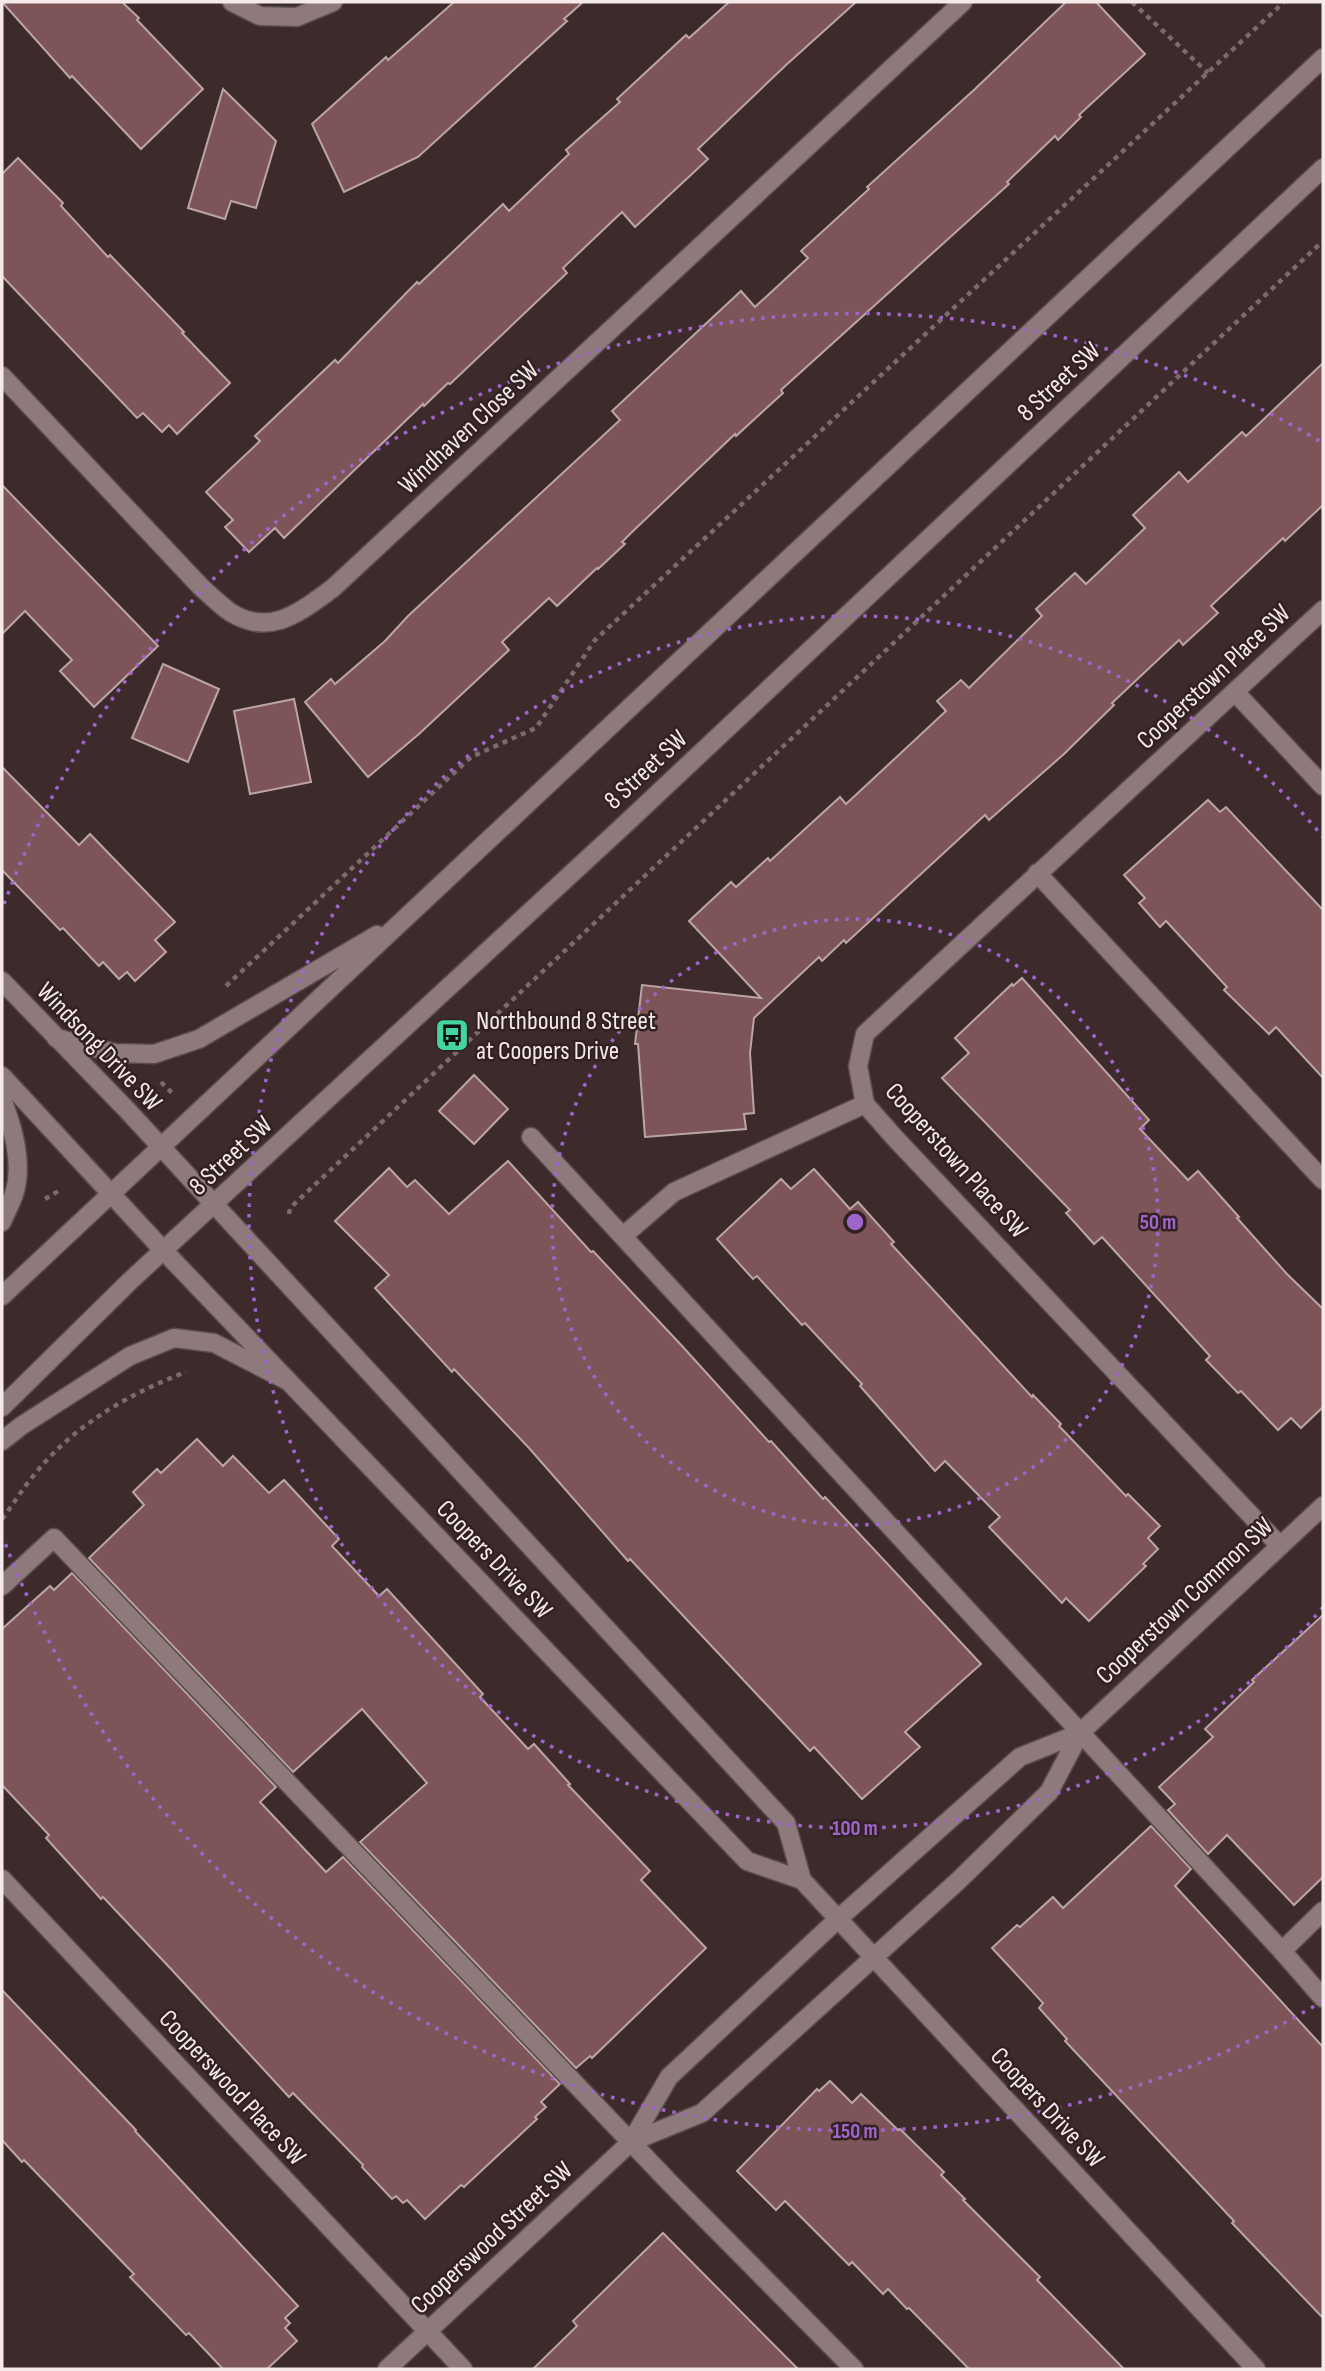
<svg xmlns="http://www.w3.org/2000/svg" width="1325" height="2371" viewBox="0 0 1325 2371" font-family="'Sofia Sans Condensed',sans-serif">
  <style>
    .building { fill: #7d5558; stroke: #bca5a6; stroke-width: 2 }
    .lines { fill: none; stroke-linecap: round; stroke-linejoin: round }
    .service-casing { stroke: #5a4b4c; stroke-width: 21 }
    .minor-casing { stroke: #5a4b4c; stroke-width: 21 }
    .tertiary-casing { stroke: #5a4b4c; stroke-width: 21 }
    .secondary-casing { stroke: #5a4b4c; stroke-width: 21 }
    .path { stroke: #7b6b6c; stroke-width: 4.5; stroke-dasharray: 5 5; stroke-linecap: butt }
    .service { stroke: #8f7a7b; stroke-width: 18 }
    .minor { stroke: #8f7a7b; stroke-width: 18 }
    .tertiary { stroke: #8f7a7b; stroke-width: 18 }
    .secondary { stroke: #8f7a7b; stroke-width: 18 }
    .ring { fill: none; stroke: #a065cc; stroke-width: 3.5; stroke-dasharray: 3.5 7 }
    .labels { text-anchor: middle; stroke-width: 5; stroke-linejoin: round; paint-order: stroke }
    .street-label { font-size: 26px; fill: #f5e9ea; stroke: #322122 }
    .poi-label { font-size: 26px; fill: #f5e9ea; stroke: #322122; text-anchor: start }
    .centre { fill: #a065cc; stroke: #322122; stroke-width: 3.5 }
    .ring-label { font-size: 21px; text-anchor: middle; font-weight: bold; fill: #a065cc; stroke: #322122; stroke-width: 5; stroke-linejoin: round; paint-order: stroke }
  </style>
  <rect width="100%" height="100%" fill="#3d2b2c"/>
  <g class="building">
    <path d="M 2,2 L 122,2 L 139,18 L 137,20 L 203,89 L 141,149 L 72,76 L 70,78 Z"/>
    <path d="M 454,2 L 583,2 L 564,19 L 567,21 L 418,157 L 344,192 L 312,124 L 386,57 L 388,60 Z"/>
    <path d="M 729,2 L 856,2 L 785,66 L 698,149 L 708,159 L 635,227 L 622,212 L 563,268 L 567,273 L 450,384 L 448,383 L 424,406 L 423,404 L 284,538 L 275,528 L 249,552 L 225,527 L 233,520 L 206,492 L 260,441 L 255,436 L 335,360 L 338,363 L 417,282 L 419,284 L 503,204 L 509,211 L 569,154 L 566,150 L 620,102 L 617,99 L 686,35 L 689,38 Z"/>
    <path d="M 1066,2 L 1096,2 L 1145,54 L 1079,115 L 1081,117 L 1058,140 L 1055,136 L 1007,182 L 1009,184 L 781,390 L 783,393 L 736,436 L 735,434 L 632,532 L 622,542 L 625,544 L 598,569 L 597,568 L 557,606 L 549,598 L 502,642 L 509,650 L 419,734 L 368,777 L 305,702 L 331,679 L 335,684 L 385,641 L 408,616 L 620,420 L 612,411 L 741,291 L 755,307 L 808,258 L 801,251 L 869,189 L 867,187 L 975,89 Z"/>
    <path d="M 223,89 L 276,141 L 256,208 L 231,201 L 225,219 L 188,208 Z"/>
    <path d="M 18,158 L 63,203 L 61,206 L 108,257 L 110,255 L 184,332 L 182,333 L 230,383 L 177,434 L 169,425 L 162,432 L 143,413 L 137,418 L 2,276 L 2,174 Z"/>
    <path d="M 1323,363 L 1323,505 L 1285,541 L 1283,538 L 1211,606 L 1218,613 L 1183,645 L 1179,640 L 1112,703 L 1114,705 L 1064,754 L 989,820 L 985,815 L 846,943 L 844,940 L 822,961 L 819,957 L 754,1018 L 750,1053 L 754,1113 L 744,1114 L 746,1129 L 645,1137 L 638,1044 L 635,1044 L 642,985 L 761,998 L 689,921 L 731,882 L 736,887 L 768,858 L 770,861 L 840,797 L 846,804 L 946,711 L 937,701 L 961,680 L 969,688 L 1042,616 L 1036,609 L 1075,573 L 1086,584 L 1145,528 L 1133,515 L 1179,472 L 1188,482 L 1242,432 L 1246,436 Z"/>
    <path d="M 2,485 L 158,646 L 94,707 L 60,671 L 72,660 L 25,611 L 2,634 Z"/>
    <path d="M 163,664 L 219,689 L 188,762 L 132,738 Z"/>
    <path d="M 294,699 L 311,782 L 250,794 L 234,711 Z"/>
    <path d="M 2,767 L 79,845 L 90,834 L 175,922 L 155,940 L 166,952 L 135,981 L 127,972 L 119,979 L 103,962 L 99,966 L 63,928 L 60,930 L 2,870 Z"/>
    <path d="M 1208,800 L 1220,812 L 1226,807 L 1323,910 L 1323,1078 L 1276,1027 L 1269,1034 L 1224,990 L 1227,987 L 1166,921 L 1160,927 L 1139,903 L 1145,898 L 1124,875 Z"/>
    <path d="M 1022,978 L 1149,1120 L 1140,1129 L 1188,1180 L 1198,1171 L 1239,1217 L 1237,1218 L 1287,1274 L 1323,1309 L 1323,1407 L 1301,1428 L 1291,1418 L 1278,1430 L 1241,1391 L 1238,1393 L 1206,1360 L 1210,1356 L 1102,1237 L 1094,1244 L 1066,1213 L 1070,1210 L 942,1078 L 969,1053 L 955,1038 L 1012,984 L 1013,986 Z"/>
    <path d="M 474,1075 L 508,1109 L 474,1144 L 439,1111 Z"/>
    <path d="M 508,1161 L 591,1252 L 593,1251 L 683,1347 L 769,1442 L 771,1441 L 823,1499 L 825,1497 L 981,1664 L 905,1732 L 920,1747 L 862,1799 L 814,1747 L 810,1751 L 630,1559 L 628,1561 L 529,1448 L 454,1369 L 452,1372 L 375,1288 L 389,1275 L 335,1221 L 389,1168 L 407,1187 L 415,1180 L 449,1214 Z"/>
    <path d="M 814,1169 L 850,1209 L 858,1202 L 894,1242 L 891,1244 L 1032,1397 L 1033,1395 L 1061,1424 L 1059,1426 L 1126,1496 L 1128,1494 L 1160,1526 L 1148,1538 L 1158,1549 L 1143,1564 L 1146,1566 L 1089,1621 L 1066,1598 L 1062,1603 L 989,1527 L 1000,1517 L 945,1461 L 935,1471 L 860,1386 L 862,1384 L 805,1323 L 802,1325 L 757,1276 L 753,1279 L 717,1239 L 781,1179 L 791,1189 Z"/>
    <path d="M 197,1439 L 223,1466 L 233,1456 L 269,1493 L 284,1480 L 339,1539 L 332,1546 L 379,1596 L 387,1589 L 483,1694 L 480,1697 L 528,1749 L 534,1744 L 570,1784 L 568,1785 L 650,1871 L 641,1880 L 706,1948 L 592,2058 L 590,2056 L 576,2068 L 360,1842 L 427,1783 L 362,1709 L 293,1772 L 89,1558 L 144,1505 L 133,1492 L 157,1469 L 161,1473 Z"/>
    <path d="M 72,1573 L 276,1787 L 260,1802 L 326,1872 L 343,1857 L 560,2084 L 541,2102 L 546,2107 L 535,2117 L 537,2119 L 464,2187 L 461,2185 L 425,2219 L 407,2200 L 403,2203 L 396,2196 L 392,2199 L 362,2167 L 363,2165 L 293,2093 L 289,2097 L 171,1969 L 103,1897 L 101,1899 L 46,1838 L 49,1835 L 2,1785 L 2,1629 L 50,1586 L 54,1590 Z"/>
    <path d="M 1323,1615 L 1323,1877 L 1294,1905 L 1227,1835 L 1208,1854 L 1168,1810 L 1175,1804 L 1159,1787 L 1213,1737 L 1205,1729 L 1254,1682 L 1252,1680 Z"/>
    <path d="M 1151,1826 L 1191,1869 L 1175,1886 L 1323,2047 L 1323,2318 L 1232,2223 L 1234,2221 L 1065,2041 L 1067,2039 L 1039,2008 L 1043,2003 L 992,1948 L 1017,1925 L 1020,1927 L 1053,1897 L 1063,1908 Z"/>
    <path d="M 2,1990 L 136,2130 L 135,2131 L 298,2306 L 285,2318 L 290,2323 L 285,2328 L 297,2341 L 267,2369 L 223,2369 L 189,2333 L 186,2335 L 130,2277 L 134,2274 L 24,2160 L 22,2162 L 2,2140 Z"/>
    <path d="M 830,2081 L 852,2103 L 861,2094 L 898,2130 L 900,2129 L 944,2172 L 941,2175 L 965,2199 L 963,2200 L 1040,2277 L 1037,2280 L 1124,2369 L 969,2369 L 909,2308 L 907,2309 L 888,2289 L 883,2294 L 852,2262 L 849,2265 L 785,2201 L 776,2210 L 737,2171 L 817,2089 L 819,2091 Z"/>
    <path d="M 663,2233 L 769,2340 L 798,2369 L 533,2369 L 577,2326 L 573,2321 Z"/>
  </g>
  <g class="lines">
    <g class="service-casing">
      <g id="service">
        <path d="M 1037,873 L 1323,1180"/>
        <path d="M 531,1137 L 1282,1951"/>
        <path d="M 623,1236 L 674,1192 L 865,1104"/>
        <path d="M 2,1586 L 54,1538 L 670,2183 L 854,2369"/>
        <path d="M 1323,1911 L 1282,1951 L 1323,1998"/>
      </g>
    </g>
    <g class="minor-casing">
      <g id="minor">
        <path d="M 232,2 L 260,16 L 297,17 L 333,2"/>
        <path d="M 2,376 L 201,587 C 210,595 220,605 230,612 C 271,638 301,611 333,588 L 963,2"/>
        <path d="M 1235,692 L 1323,786"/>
        <path d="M 1280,1546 L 894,1137 L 865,1104 L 858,1066 L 865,1034 L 1323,610"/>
        <path d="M 2,1879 L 463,2369"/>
        <path d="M 631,2142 L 702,2113 L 958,1881 L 1049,1792 L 1080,1733 L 1323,1506"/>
        <path d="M 387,2369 L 631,2142 L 669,2077 L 838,1919 L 1020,1757 L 1080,1733"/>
      </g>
    </g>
    <g class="tertiary-casing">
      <g id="tertiary">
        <path d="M 2,981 L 127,1110 L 786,1823 L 802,1880 L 1256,2369"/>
        <path d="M 2,1076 L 164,1251 L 747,1861 L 802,1880"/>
      </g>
    </g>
    <g class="secondary-casing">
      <g id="secondary">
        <path d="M 56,1038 L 115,1053 L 154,1054 L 199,1039 L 377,935"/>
        <path d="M 2,1099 C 13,1127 23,1161 15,1191 C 12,1202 6,1212 2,1222"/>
        <path d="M 2,1296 L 1323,58"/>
        <path d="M 2,1407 L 130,1281 L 621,828 L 1323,168"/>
        <path d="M 2,1441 L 21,1426 L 130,1356 L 174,1338 L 214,1343 L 288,1381"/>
      </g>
    </g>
    <g class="path">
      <path d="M 1132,2 L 1208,73"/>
      <path d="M 226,986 L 471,757 L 536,728 L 595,640 L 1284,2"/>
      <path d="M 161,1082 L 175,1096"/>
      <path d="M 45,1199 L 62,1189"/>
      <path d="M 289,1214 L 290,1208 L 1323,241"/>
      <path d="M 2,1519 C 13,1505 22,1489 34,1475 C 73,1426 128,1394 186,1372"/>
    </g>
    <use href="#service" class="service"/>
    <use href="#minor" class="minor"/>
    <use href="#tertiary" class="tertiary"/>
    <use href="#secondary" class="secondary"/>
  </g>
  <g class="ring">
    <circle cx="855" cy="1222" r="303"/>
    <path d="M1323 1607A606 606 0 1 1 1323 837"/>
    <path d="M1323 2001A909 909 0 0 1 4 1540M4 904A909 909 0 0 1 1323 443"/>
  </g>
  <defs>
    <g id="bus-square" transform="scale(1.75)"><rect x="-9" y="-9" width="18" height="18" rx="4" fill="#44d4a0" stroke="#322122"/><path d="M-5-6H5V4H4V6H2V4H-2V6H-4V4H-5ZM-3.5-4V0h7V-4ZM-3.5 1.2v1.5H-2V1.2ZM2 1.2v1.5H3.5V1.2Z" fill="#111"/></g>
  </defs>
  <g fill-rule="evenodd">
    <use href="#bus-square" x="452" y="1035"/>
  </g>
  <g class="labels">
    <g class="street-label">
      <text transform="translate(1058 381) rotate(-43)" y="9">8 Street SW</text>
      <text transform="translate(468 427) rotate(-43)" y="9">Windhaven Close SW</text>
      <text transform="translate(1213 676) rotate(-43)" y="9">Cooperstown Place SW</text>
      <text transform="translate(645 769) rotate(-43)" y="9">8 Street SW</text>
      <text transform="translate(100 1046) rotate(46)" y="9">Windsong Drive SW</text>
      <text transform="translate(230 1155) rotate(-43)" y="9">8 Street SW</text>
      <text transform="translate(957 1160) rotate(48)" y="9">Cooperstown Place SW</text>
      <text transform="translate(495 1559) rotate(46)" y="9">Coopers Drive SW</text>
      <text transform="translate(1184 1600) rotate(-43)" y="9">Cooperstown Common SW</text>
      <text transform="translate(233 2087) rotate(47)" y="9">Cooperswood Place SW</text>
      <text transform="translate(1048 2107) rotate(47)" y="9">Coopers Drive SW</text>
      <text transform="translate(491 2237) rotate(-43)" y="9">Cooperswood Street SW</text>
    </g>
    <g class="poi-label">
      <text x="476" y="1029">Northbound 8 Street<tspan x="476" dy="30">at Coopers Drive</tspan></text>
    </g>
  </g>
  <circle cx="855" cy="1222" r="10" class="centre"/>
  <g class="ring-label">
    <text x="1158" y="1229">50 m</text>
    <text x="855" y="1835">100 m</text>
    <text x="855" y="2138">150 m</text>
  </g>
  <rect width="1325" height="2371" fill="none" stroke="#f5e9ea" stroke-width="7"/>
</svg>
